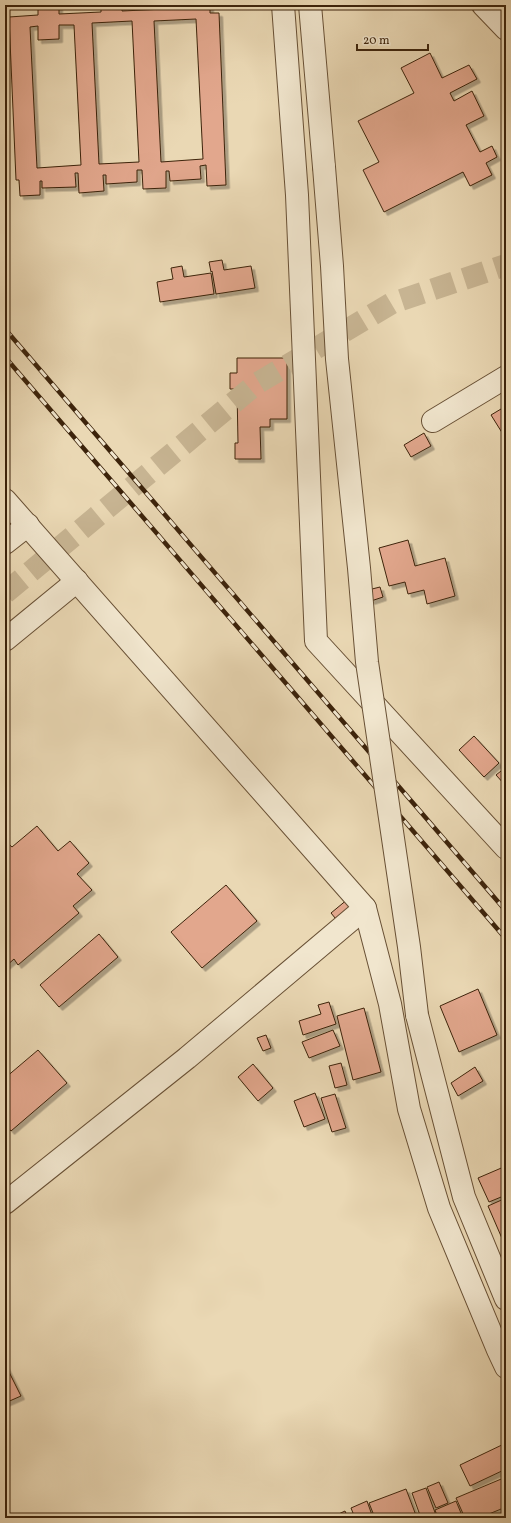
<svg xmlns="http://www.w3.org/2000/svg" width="511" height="1523" viewBox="0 0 511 1523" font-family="Vollkorn,serif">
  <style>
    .building { fill: #e2a78d; stroke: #3c230b; fill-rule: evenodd; filter: url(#shadow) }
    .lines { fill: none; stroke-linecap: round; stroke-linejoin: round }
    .minor-tunnel { stroke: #c7b492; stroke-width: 22; stroke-dasharray: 22 11; stroke-linecap: butt }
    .minor-casing { stroke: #685035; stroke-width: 24 }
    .minor { stroke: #f1e6ce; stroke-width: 22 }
    .rail-casing { stroke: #3c230b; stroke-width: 4.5 }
    .rail { stroke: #f1e6ce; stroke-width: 3; stroke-dasharray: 9; stroke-linecap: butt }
    .minor-bridge-casing { stroke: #685035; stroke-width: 24; stroke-linecap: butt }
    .minor-bridge { stroke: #f1e6ce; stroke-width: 22 }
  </style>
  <defs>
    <filter id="shadow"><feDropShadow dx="3.5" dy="3.5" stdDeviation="0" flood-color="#0004"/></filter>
  </defs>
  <rect width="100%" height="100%" fill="#ead8b4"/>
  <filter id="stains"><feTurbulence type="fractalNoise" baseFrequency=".005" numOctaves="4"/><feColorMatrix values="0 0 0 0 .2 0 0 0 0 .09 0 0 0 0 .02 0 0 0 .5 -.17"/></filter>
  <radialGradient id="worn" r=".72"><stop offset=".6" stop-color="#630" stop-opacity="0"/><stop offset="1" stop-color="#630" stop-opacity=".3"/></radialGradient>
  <g class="building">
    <path d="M 38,5 L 59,5 L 59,14 L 101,12 L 101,5 L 122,5 L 122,11 L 165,9 L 165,5 L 185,5 L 185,8 L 199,7 L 199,5 L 210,5 L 210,13 L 219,13 L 226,185 L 207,186 L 206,165 L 200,166 L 201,179 L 170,181 L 169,171 L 166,171 L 166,188 L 143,189 L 142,170 L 137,170 L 137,182 L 106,184 L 106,175 L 103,175 L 104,191 L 79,193 L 78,173 L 75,173 L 76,187 L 42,188 L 42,181 L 40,181 L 40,195 L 20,196 L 19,180 L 16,180 L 9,17 L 38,15 ZM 196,19 L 203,159 L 161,162 L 154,21 ZM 132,21 L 139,162 L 99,164 L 92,23 ZM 59,25 L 74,25 L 81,165 L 37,168 L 30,27 L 38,26 L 38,40 L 59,39 Z"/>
    <path d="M 430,53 L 442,78 L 469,65 L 477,79 L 450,93 L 454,101 L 472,91 L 484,116 L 466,125 L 480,152 L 492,146 L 497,157 L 486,163 L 492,175 L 470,186 L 463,172 L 384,212 L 363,170 L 379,162 L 358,121 L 414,93 L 401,68 Z"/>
    <path d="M 222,260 L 224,270 L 251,266 L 255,288 L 216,294 L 212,271 L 211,272 L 209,262 Z"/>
    <path d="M 182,266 L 184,277 L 211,273 L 214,294 L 160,302 L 157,282 L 173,279 L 171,268 Z"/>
    <path d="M 237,358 L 287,358 L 287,419 L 270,419 L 270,427 L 260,427 L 261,459 L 235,459 L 235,443 L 238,443 L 237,389 L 230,389 L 230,373 L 237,373 Z"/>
    <path d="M 506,406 L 506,439 L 491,415 Z"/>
    <path d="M 424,433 L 431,446 L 411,457 L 404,445 Z"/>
    <path d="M 408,540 L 415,566 L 445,558 L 455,596 L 427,604 L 424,590 L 408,594 L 405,582 L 389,586 L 379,548 Z"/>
    <path d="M 380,587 L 383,597 L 371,601 L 368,590 Z"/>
    <path d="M 474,736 L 499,763 L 484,777 L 459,750 Z"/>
    <path d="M 506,767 L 506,786 L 496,775 Z"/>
    <path d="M 37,826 L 58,851 L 70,841 L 89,863 L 77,874 L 92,890 L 73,906 L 79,913 L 18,965 L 14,959 L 5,967 L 5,841 L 12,847 Z"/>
    <path d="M 226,885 L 257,921 L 202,968 L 171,932 Z"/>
    <path d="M 354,894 L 363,904 L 340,924 L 331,913 Z"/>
    <path d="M 99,934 L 118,957 L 59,1007 L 40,985 Z"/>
    <path d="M 478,989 L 497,1035 L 459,1052 L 440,1006 Z"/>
    <path d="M 329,1002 L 336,1024 L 303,1035 L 299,1021 L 321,1014 L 318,1005 Z"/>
    <path d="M 364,1008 L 381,1072 L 353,1080 L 337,1016 Z"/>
    <path d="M 333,1030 L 340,1046 L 309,1058 L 302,1042 Z"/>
    <path d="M 266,1035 L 271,1048 L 263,1051 L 257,1038 Z"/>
    <path d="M 38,1050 L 67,1083 L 11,1131 L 5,1124 L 5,1078 Z"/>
    <path d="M 341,1063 L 347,1085 L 335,1088 L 329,1066 Z"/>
    <path d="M 253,1064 L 273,1088 L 258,1101 L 238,1077 Z"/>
    <path d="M 475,1067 L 483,1081 L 458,1096 L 451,1083 Z"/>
    <path d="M 315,1093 L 325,1119 L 304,1127 L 294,1101 Z"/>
    <path d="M 335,1094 L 346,1128 L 332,1132 L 321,1098 Z"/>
    <path d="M 506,1166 L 506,1195 L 489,1202 L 478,1178 Z"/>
    <path d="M 506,1198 L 506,1243 L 504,1243 L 488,1206 Z"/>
    <path d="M 5,1364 L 21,1396 L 5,1403 Z"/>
    <path d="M 506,1443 L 506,1469 L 470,1486 L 460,1465 Z"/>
    <path d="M 506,1477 L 506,1507 L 479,1518 L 465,1518 L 456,1498 Z"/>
    <path d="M 439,1482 L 448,1503 L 436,1508 L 427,1487 Z"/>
    <path d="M 426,1488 L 437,1518 L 421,1518 L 412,1493 Z"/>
    <path d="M 406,1489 L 417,1518 L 375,1518 L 369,1503 Z"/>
    <path d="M 367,1501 L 373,1518 L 355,1518 L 351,1508 Z"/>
    <path d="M 456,1501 L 463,1518 L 438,1518 L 435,1510 Z"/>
    <path d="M 345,1511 L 348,1518 L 330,1518 Z"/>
  </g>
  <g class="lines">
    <path class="minor-tunnel" d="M 5,593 L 256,384 L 392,303 L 506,265"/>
    <g class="minor-casing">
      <g id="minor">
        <path d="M 283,5 L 297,195 L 316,641 L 506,848"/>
        <path d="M 310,5 L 324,167"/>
        <path d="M 483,5 L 506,29"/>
        <path d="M 433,421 L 506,377"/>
        <path d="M 5,500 L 365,908 L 390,1004 L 409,1109 L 439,1208 L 498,1350 L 506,1367"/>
        <path d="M 5,543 L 28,525"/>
        <path d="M 5,640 L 77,581"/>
        <path d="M 417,1015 L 464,1197 L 506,1299"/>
        <path d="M 5,1203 L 187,1058 L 365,908"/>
      </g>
    </g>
    <use href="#minor" class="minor"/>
    <g class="rail-casing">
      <g id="rail">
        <path d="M 5,329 L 506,911"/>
        <path d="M 5,357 L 506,939"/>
      </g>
    </g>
    <use href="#rail" class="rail"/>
    <g class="minor-bridge-casing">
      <path id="minor-bridge" d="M 324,167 L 332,266 L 337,359 L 359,568 L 367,662 L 409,947 L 417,1015"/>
    </g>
    <use href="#minor-bridge" class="minor-bridge"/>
  </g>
  <rect width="511" height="1523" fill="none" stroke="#ead8b4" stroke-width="20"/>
  <rect x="6" y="6" width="499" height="1511" fill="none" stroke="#3c230b" stroke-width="2"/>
  <rect x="10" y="10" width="491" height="1503" fill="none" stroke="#3c230b"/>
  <path d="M357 44v6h71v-6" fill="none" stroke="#3c230b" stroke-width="2"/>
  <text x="363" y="44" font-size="12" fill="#3c230b" stroke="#f1e6ce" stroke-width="3" paint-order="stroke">20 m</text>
  <rect width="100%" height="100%" filter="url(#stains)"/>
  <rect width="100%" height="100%" fill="url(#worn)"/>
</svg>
